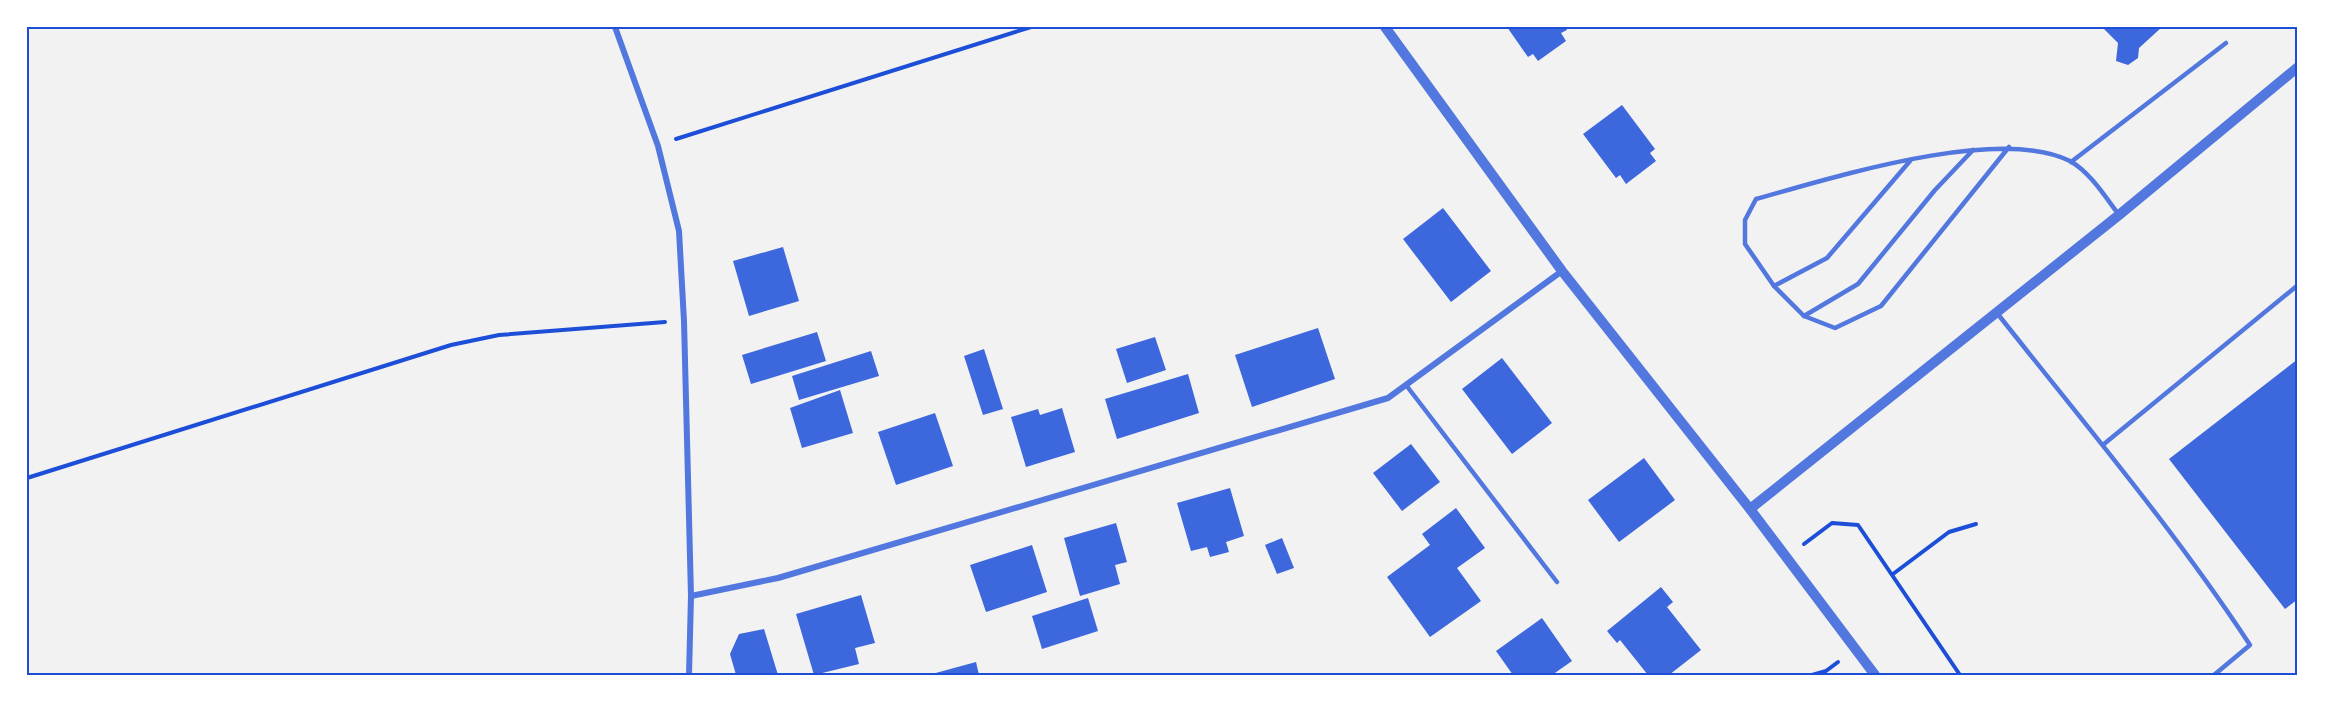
<svg xmlns="http://www.w3.org/2000/svg" width="2325" height="702" viewBox="0 0 2325 702" font-family="'Noto Sans',sans-serif">
  <style>
    .building { fill: #3d67dc }
    .lines { fill: none; stroke-linecap: round; stroke-linejoin: round }
    .path { stroke: #1d4ed8; stroke-width: 4 }
    .service { stroke: #5277de; stroke-width: 4.5 }
    .minor { stroke: #5277de; stroke-width: 6 }
    .tertiary { stroke: #5277de; stroke-width: 10 }
    .neatline { fill: none; stroke: #1d4ed8; stroke-width: 2 }
  </style>
  <rect width="100%" height="100%" fill="#f2f2f2"/>
  <g class="building">
    <path d="M 1507,27 L 1565,27 L 1567,30 L 1561,33 L 1566,41 L 1538,61 L 1533,54 L 1528,57 Z"/>
    <path d="M 2102,27 L 2162,27 L 2139,48 L 2138,58 L 2128,65 L 2116,61 L 2118,43 Z"/>
    <path d="M 1622,105 L 1655,149 L 1650,153 L 1656,161 L 1626,184 L 1620,175 L 1616,178 L 1583,134 Z"/>
    <path d="M 1443,208 L 1491,271 L 1451,302 L 1403,239 Z"/>
    <path d="M 783,247 L 799,301 L 749,316 L 733,261 Z"/>
    <path d="M 1318,328 L 1335,379 L 1252,407 L 1235,355 Z"/>
    <path d="M 817,332 L 826,361 L 751,384 L 742,355 Z"/>
    <path d="M 1155,337 L 1166,370 L 1127,383 L 1116,349 Z"/>
    <path d="M 984,349 L 1003,409 L 983,415 L 964,356 Z"/>
    <path d="M 871,351 L 879,376 L 799,400 L 792,376 Z"/>
    <path d="M 1502,358 L 1552,423 L 1512,454 L 1462,389 Z"/>
    <path d="M 2298,359 L 2298,599 L 2285,609 L 2169,459 Z"/>
    <path d="M 1188,374 L 1199,413 L 1117,439 L 1105,399 Z"/>
    <path d="M 840,390 L 853,433 L 802,448 L 790,408 Z"/>
    <path d="M 1062,408 L 1075,452 L 1026,467 L 1011,417 L 1038,409 L 1040,415 Z"/>
    <path d="M 935,413 L 953,466 L 896,485 L 878,432 Z"/>
    <path d="M 1411,444 L 1440,482 L 1402,511 L 1373,473 Z"/>
    <path d="M 1644,458 L 1675,500 L 1619,542 L 1588,500 Z"/>
    <path d="M 1230,488 L 1244,536 L 1226,542 L 1229,552 L 1210,557 L 1207,547 L 1191,551 L 1177,503 Z"/>
    <path d="M 1456,508 L 1485,548 L 1457,568 L 1481,601 L 1430,637 L 1387,577 L 1430,545 L 1422,534 Z"/>
    <path d="M 1116,523 L 1127,562 L 1115,565 L 1120,584 L 1080,596 L 1064,538 Z"/>
    <path d="M 1282,538 L 1294,568 L 1277,574 L 1265,545 Z"/>
    <path d="M 1032,545 L 1047,592 L 986,612 L 970,565 Z"/>
    <path d="M 1661,587 L 1673,602 L 1667,607 L 1701,650 L 1669,675 L 1648,675 L 1620,640 L 1617,643 L 1607,631 Z"/>
    <path d="M 861,595 L 875,643 L 855,648 L 859,664 L 814,675 L 796,614 Z"/>
    <path d="M 1088,598 L 1098,631 L 1042,649 L 1032,616 Z"/>
    <path d="M 1542,618 L 1572,661 L 1552,675 L 1513,675 L 1496,651 Z"/>
    <path d="M 764,629 L 778,675 L 736,675 L 730,654 L 739,634 Z"/>
    <path d="M 976,662 L 979,675 L 932,675 L 932,674 Z"/>
  </g>
  <g class="lines">
    <g class="path">
      <path d="M 676,139 L 1031,27"/>
      <path d="M 27,478 L 451,345 L 499,335 L 665,322"/>
      <path d="M 1804,544 L 1832,523 L 1858,525 L 1960,675"/>
      <path d="M 1893,574 L 1949,532 L 1976,524"/>
      <path d="M 1812,675 L 1826,671 L 1838,662"/>
    </g>
    <g class="service">
      <path d="M 2009,147 L 1881,306 L 1835,328 L 1804,316 L 1774,286 L 1745,244 L 1745,220 L 1756,199 C 1832,178 1998,125 2070,161 C 2090,172 2106,198 2119,215"/>
      <path d="M 2071,162 L 2226,43"/>
      <path d="M 1774,286 L 1827,258 L 1910,161"/>
      <path d="M 1997,313 C 2083,422 2173,528 2250,645 L 2214,675"/>
      <path d="M 1804,316 L 1858,284 L 1935,190 L 1973,150"/>
      <path d="M 1406,385 L 1557,582"/>
      <path d="M 2104,444 L 2298,285"/>
    </g>
    <g class="minor">
      <path d="M 615,27 L 658,146 L 679,231 L 684,321 L 691,596 L 689,675"/>
      <path d="M 691,596 L 778,578 L 1388,398 L 1562,271"/>
    </g>
    <g class="tertiary">
      <path d="M 1385,27 L 1562,271 L 1750,509 L 1875,675"/>
      <path d="M 1750,509 L 2119,215 L 2298,67"/>
    </g>
  </g>
  <rect width="2325" height="702" fill="none" stroke="#ffffff" stroke-width="57"/>
  <rect x="28" y="28" width="2268" height="646" class="neatline"/>
</svg>
